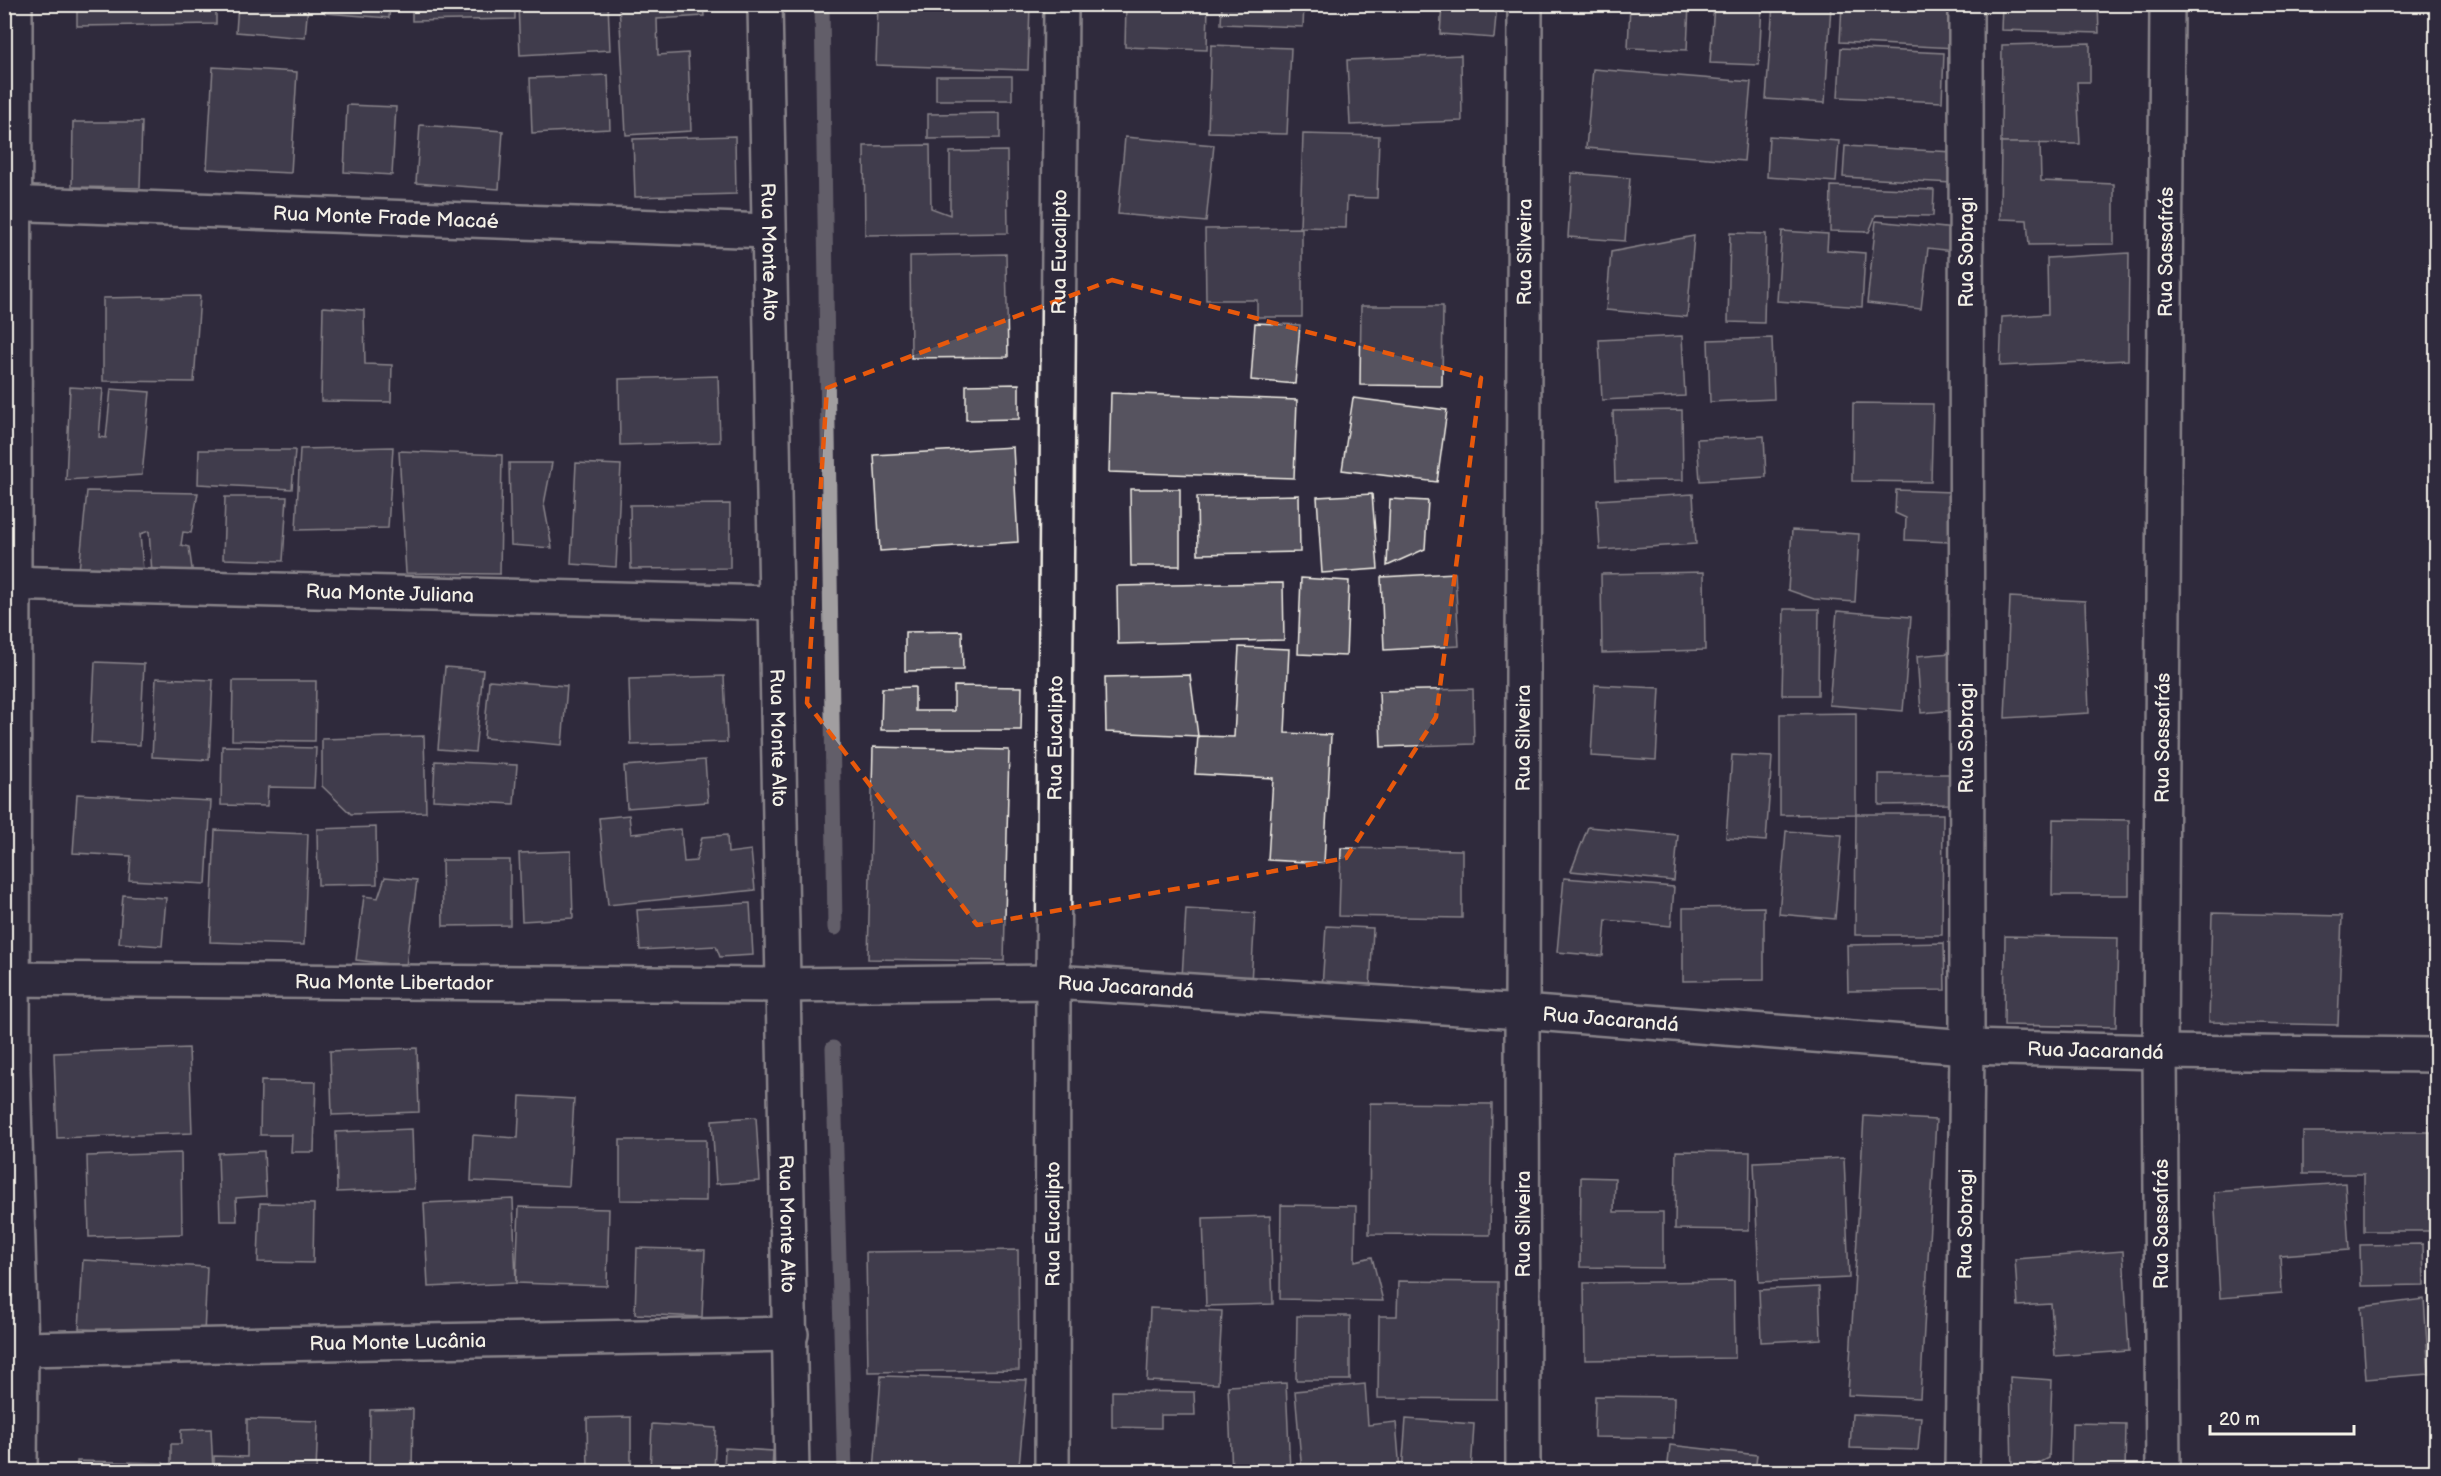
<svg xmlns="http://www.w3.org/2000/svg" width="2441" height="1476" viewBox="0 0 2441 1476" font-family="'Balsamiq Sans',sans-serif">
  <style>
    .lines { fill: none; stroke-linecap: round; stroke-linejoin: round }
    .stream { stroke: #a19ea0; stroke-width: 15 }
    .building { fill: #56525f; stroke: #f4f1e8; stroke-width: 1.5 }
    .minor-casing { stroke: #f4f1e8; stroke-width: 38 }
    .minor { stroke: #2f2a3d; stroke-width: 33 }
    .marked { fill: none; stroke: #e8590c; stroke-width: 4.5; stroke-dasharray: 12 8; stroke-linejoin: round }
    .labels { text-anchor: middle; stroke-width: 6; stroke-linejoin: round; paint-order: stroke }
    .street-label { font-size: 20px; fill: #f4f1e8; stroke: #2f2a3d }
  </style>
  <rect width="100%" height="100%" fill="#2f2a3d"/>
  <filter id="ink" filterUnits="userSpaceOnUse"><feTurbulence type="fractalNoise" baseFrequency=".0167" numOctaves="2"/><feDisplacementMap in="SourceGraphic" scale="12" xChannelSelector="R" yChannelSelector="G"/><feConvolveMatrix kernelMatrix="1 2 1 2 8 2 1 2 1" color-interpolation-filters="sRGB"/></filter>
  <g filter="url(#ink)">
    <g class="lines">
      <g class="stream">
        <path d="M 822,4 L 835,928"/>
        <path d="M 833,1048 L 845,1472"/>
      </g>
    </g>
    <g class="building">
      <path d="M 77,4 L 216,4 L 216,24 L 77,26 Z"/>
      <path d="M 238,4 L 308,4 L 305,38 L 236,32 Z"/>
      <path d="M 326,4 L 390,4 L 389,18 L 325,13 Z"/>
      <path d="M 412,4 L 515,4 L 515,19 L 412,21 Z"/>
      <path d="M 518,4 L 608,4 L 610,50 L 520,55 Z"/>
      <path d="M 619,4 L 703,4 L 704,16 L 657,19 L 658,55 L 688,53 L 691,131 L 626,135 Z"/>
      <path d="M 878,4 L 1030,4 L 1028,70 L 876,65 Z"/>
      <path d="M 1126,4 L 1208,4 L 1207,50 L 1125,47 Z"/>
      <path d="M 1222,4 L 1304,4 L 1303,27 L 1221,24 Z"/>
      <path d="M 1442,4 L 1497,4 L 1494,38 L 1440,34 Z"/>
      <path d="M 1630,4 L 1689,4 L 1687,50 L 1628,48 Z"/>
      <path d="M 1714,4 L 1762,4 L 1759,65 L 1710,63 Z"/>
      <path d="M 1773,4 L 1831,5 L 1825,103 L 1766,99 Z"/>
      <path d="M 1842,4 L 1958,4 L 1956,48 L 1840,42 Z"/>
      <path d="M 2002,4 L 2098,4 L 2099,33 L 2001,30 Z"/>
      <path d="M 2090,43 L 2090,82 L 2077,82 L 2080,144 L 2001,143 L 2002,45 Z"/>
      <path d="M 1211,45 L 1291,48 L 1287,134 L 1208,132 Z"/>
      <path d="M 1841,48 L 1944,53 L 1942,102 L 1838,97 Z"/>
      <path d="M 1461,55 L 1462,121 L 1350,125 L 1347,60 Z"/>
      <path d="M 213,67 L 297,72 L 291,173 L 207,169 Z"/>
      <path d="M 1593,69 L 1751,82 L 1744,161 L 1586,148 Z"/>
      <path d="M 608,75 L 610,129 L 532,133 L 530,78 Z"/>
      <rect x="936" y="76" width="76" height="24"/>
      <path d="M 347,105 L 396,107 L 392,175 L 344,172 Z"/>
      <path d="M 1000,113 L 1000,138 L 928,139 L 928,114 Z"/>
      <path d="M 73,122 L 142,122 L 140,188 L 72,187 Z"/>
      <path d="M 420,125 L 503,131 L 499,189 L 416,183 Z"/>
      <path d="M 1303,134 L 1379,136 L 1377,198 L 1347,197 L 1346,228 L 1300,227 Z"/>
      <path d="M 735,136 L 736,194 L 635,197 L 633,139 Z"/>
      <path d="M 1769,136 L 1839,141 L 1836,182 L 1767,177 Z"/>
      <path d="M 1125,137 L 1214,145 L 1206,222 L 1118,214 Z"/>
      <path d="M 2001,143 L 2040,143 L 2041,181 L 2114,184 L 2114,244 L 2029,245 L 2027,220 L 2000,219 Z"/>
      <path d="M 930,145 L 931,208 L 950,215 L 950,152 L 1007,151 L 1008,233 L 865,235 L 864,146 Z"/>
      <path d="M 1845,146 L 1954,152 L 1952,183 L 1843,177 Z"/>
      <path d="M 1572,173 L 1630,178 L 1625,241 L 1568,237 Z"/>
      <path d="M 1831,186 L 1934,190 L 1933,216 L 1876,215 L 1869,232 L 1830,231 Z"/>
      <path d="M 1876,221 L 1955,229 L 1953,251 L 1928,248 L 1921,309 L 1867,303 Z"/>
      <path d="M 1302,228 L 1302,317 L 1257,317 L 1257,300 L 1206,300 L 1205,229 Z"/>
      <path d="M 1782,231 L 1828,234 L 1827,250 L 1865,253 L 1862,307 L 1777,301 Z"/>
      <path d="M 1730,233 L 1766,234 L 1764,323 L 1728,322 Z"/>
      <path d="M 1694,236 L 1687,317 L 1606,310 L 1611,252 Z"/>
      <path d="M 2129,253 L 2128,360 L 2000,366 L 2002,317 L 2048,314 L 2047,258 Z"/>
      <path d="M 1006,254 L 1008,357 L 911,358 L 910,256 Z"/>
      <path d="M 200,296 L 194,382 L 103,381 L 103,298 Z"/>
      <path d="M 1361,306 L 1443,306 L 1442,386 L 1360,385 Z"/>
      <path d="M 323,307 L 364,310 L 365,364 L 392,365 L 391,402 L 321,401 Z"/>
      <path d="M 1255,323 L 1300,325 L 1295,384 L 1251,380 Z"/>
      <path d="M 1682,336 L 1685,396 L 1602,400 L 1599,340 Z"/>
      <path d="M 1772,338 L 1774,399 L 1710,402 L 1708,340 Z"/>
      <path d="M 718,376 L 720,442 L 620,445 L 619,379 Z"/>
      <path d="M 1019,384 L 1019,419 L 966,420 L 966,385 Z"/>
      <path d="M 70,387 L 103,389 L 99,437 L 106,438 L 111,389 L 150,392 L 142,475 L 66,480 Z"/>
      <path d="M 1111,393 L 1297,400 L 1294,478 L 1109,472 Z"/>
      <path d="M 1353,398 L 1447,410 L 1437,482 L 1342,470 Z"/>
      <path d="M 1853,403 L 1933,404 L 1931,482 L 1852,481 Z"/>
      <path d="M 1682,410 L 1683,480 L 1615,481 L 1613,411 Z"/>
      <path d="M 1764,436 L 1766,477 L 1700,481 L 1697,439 Z"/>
      <path d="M 393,447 L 388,528 L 296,530 L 300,449 Z"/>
      <path d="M 1013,447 L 1018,542 L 880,551 L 874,455 Z"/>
      <path d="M 199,450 L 295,450 L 292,489 L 198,484 Z"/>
      <path d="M 399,451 L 502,455 L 500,574 L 406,573 Z"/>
      <path d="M 509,463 L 552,463 L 544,504 L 552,548 L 511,545 Z"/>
      <path d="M 576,463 L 621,465 L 616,567 L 571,564 Z"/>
      <path d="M 1130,489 L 1180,489 L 1180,566 L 1131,566 Z"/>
      <path d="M 1896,490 L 1952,492 L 1949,542 L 1905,540 L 1906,518 L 1895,513 Z"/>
      <path d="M 87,491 L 198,493 L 191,533 L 183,532 L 181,545 L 189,547 L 193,576 L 152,573 L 149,531 L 140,534 L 143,571 L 79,571 Z"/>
      <path d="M 1372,494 L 1378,569 L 1322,573 L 1317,497 Z"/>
      <path d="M 1693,494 L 1696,544 L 1600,550 L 1597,500 Z"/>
      <path d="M 1299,495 L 1300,552 L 1198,554 L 1197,497 Z"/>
      <path d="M 225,497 L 287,497 L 283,561 L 223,559 Z"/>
      <path d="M 1390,499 L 1428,501 L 1425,549 L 1387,566 Z"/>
      <path d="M 730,504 L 730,568 L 631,569 L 630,505 Z"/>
      <path d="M 1792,530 L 1859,534 L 1855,602 L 1814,599 L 1788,590 Z"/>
      <path d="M 1704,572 L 1705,650 L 1602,653 L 1601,574 Z"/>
      <path d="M 1455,573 L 1459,646 L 1384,650 L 1381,577 Z"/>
      <path d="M 1301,578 L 1349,581 L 1346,656 L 1298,654 Z"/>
      <path d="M 1283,583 L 1284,640 L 1118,644 L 1117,586 Z"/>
      <path d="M 2010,597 L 2085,601 L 2089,713 L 2005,718 Z"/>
      <path d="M 1784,609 L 1819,609 L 1818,695 L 1782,695 Z"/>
      <path d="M 1837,611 L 1911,617 L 1903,711 L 1829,705 Z"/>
      <path d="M 962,631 L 963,670 L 905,671 L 905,632 Z"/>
      <path d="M 1239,647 L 1289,649 L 1285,733 L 1331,735 L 1324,863 L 1268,860 L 1273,778 L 1195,774 L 1198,736 L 1234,737 Z"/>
      <path d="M 1951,653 L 1956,710 L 1921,713 L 1917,656 Z"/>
      <path d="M 95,662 L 144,664 L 140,745 L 91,743 Z"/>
      <path d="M 445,667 L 483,670 L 475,752 L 438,749 Z"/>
      <path d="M 1190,675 L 1198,736 L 1106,732 L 1105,677 Z"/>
      <path d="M 724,676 L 727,742 L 631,745 L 629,679 Z"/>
      <path d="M 156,678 L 213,680 L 209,760 L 152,757 Z"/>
      <path d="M 489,680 L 567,686 L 562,745 L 484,738 Z"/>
      <path d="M 233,681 L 316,681 L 315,741 L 232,740 Z"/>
      <path d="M 1595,685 L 1660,688 L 1656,760 L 1591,756 Z"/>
      <path d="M 954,686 L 1022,687 L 1021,730 L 881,730 L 882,688 L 915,687 L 915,711 L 954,711 Z"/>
      <path d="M 1473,689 L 1474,744 L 1381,747 L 1379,691 Z"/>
      <path d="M 1856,713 L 1856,814 L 1780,815 L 1780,714 Z"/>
      <path d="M 424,736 L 426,812 L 351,814 L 322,786 L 322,739 Z"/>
      <path d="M 222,746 L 316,748 L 314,788 L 268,787 L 267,806 L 221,805 Z"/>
      <path d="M 873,747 L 1009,750 L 1004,961 L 868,959 Z"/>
      <path d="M 1732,755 L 1772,757 L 1766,841 L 1726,838 Z"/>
      <path d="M 705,760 L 708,802 L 627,808 L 624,766 Z"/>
      <path d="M 435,761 L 517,765 L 514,804 L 433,800 Z"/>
      <path d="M 1879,774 L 1950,774 L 1950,804 L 1879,805 Z"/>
      <path d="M 77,794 L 211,801 L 206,884 L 129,880 L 131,856 L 73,853 Z"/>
      <path d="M 1856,814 L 1943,814 L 1942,935 L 1855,935 Z"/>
      <path d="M 629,815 L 631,834 L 681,829 L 684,862 L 696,861 L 702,837 L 727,835 L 728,853 L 751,850 L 755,890 L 608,905 L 599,818 Z"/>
      <path d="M 2053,819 L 2129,820 L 2129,895 L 2052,895 Z"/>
      <path d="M 376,827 L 377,884 L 318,885 L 317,829 Z"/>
      <path d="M 1588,827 L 1678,835 L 1674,881 L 1571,871 Z"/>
      <path d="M 215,830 L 308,834 L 304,945 L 210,942 Z"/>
      <path d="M 1786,831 L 1842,835 L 1835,919 L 1779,914 Z"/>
      <path d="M 1341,848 L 1462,850 L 1462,918 L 1339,916 Z"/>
      <path d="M 571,851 L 573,918 L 522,921 L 519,853 Z"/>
      <path d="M 442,860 L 510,860 L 510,925 L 443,926 Z"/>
      <path d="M 385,877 L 417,880 L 406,966 L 356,960 L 364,896 L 378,898 Z"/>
      <path d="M 1564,878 L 1674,887 L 1671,926 L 1606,920 L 1603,956 L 1557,952 Z"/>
      <path d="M 123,895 L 166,898 L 162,946 L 119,943 Z"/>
      <path d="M 750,903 L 753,955 L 720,957 L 716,946 L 640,950 L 637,910 Z"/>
      <path d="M 1764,907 L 1764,980 L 1683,981 L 1683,908 Z"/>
      <path d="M 1186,909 L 1255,913 L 1251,983 L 1182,978 Z"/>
      <path d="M 2212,913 L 2342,916 L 2338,1025 L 2209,1022 Z"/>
      <path d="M 1326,926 L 1373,928 L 1370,990 L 1322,988 Z"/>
      <path d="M 2005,936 L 2118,938 L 2116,1027 L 2004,1025 Z"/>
      <path d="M 1944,943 L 1945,990 L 1848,991 L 1847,945 Z"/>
      <path d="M 189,1048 L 192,1133 L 57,1138 L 54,1053 Z"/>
      <path d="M 417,1048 L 419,1112 L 332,1115 L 330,1051 Z"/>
      <path d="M 261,1081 L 316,1082 L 314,1152 L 291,1152 L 292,1135 L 260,1135 Z"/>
      <path d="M 520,1096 L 574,1099 L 569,1186 L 471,1181 L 473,1135 L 518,1138 Z"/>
      <path d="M 1370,1103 L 1492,1104 L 1490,1235 L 1369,1234 Z"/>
      <path d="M 1864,1116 L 1936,1120 L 1920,1398 L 1848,1395 Z"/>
      <path d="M 756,1117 L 760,1181 L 716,1184 L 712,1120 Z"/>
      <path d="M 412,1129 L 414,1189 L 337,1192 L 336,1132 Z"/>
      <path d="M 2303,1132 L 2431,1132 L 2431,1231 L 2364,1231 L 2364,1174 L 2303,1174 Z"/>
      <path d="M 620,1140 L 706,1140 L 706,1201 L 620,1200 Z"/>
      <path d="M 264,1151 L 266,1196 L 236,1198 L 237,1221 L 220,1221 L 218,1153 Z"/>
      <path d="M 1676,1151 L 1750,1152 L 1749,1230 L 1675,1229 Z"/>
      <path d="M 181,1153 L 182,1234 L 89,1237 L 87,1156 Z"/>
      <path d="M 1844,1158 L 1849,1278 L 1759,1282 L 1754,1162 Z"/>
      <path d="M 1581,1177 L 1615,1178 L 1614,1212 L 1663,1212 L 1663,1268 L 1580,1267 Z"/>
      <path d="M 2345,1183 L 2349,1250 L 2280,1255 L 2282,1293 L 2220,1298 L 2214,1192 Z"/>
      <path d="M 513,1199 L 516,1283 L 428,1287 L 424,1203 Z"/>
      <path d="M 260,1203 L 314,1204 L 313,1263 L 258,1262 Z"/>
      <path d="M 1281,1205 L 1356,1206 L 1355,1261 L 1372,1257 L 1383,1301 L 1280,1299 Z"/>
      <path d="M 519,1207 L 609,1209 L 607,1286 L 516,1283 Z"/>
      <path d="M 1270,1216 L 1273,1304 L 1206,1306 L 1203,1218 Z"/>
      <path d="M 2423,1244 L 2424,1285 L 2361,1286 L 2360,1245 Z"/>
      <path d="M 637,1248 L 705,1250 L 702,1317 L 635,1314 Z"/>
      <path d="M 1018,1250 L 1019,1370 L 868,1372 L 866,1252 Z"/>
      <path d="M 2123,1251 L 2129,1351 L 2055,1356 L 2051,1304 L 2018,1306 L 2015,1259 Z"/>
      <path d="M 83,1260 L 207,1267 L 204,1335 L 79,1329 Z"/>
      <path d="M 1398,1281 L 1498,1282 L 1497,1399 L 1378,1398 L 1379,1316 L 1397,1316 Z"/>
      <path d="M 1734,1281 L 1735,1358 L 1585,1360 L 1584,1283 Z"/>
      <path d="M 1819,1287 L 1821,1339 L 1761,1342 L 1759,1290 Z"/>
      <path d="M 2424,1299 L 2429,1374 L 2366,1379 L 2361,1307 Z"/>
      <path d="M 1150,1308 L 1222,1311 L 1218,1384 L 1147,1381 Z"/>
      <path d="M 1297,1316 L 1350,1316 L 1350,1380 L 1296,1380 Z"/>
      <path d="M 881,1376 L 1027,1380 L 1019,1465 L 874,1472 Z"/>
      <path d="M 2010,1377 L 2052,1380 L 2049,1458 L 2022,1472 L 2012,1472 Z"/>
      <path d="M 1286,1383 L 1290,1471 L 1232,1472 L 1228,1386 Z"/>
      <path d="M 1365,1384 L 1368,1425 L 1396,1422 L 1400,1471 L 1302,1472 L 1295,1391 Z"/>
      <path d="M 1112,1391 L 1194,1392 L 1195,1415 L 1161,1415 L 1161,1428 L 1112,1427 Z"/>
      <path d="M 1595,1396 L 1674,1397 L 1673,1438 L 1594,1437 Z"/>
      <path d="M 413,1409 L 412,1472 L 369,1472 L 370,1410 Z"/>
      <path d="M 1852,1414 L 1921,1417 L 1918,1450 L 1850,1448 Z"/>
      <path d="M 631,1417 L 631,1472 L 588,1472 L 587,1418 Z"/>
      <path d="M 247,1419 L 318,1421 L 316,1472 L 214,1472 L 214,1456 L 247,1457 Z"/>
      <path d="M 1406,1419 L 1474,1424 L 1471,1472 L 1402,1472 Z"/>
      <path d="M 2072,1423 L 2126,1424 L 2125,1472 L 2071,1472 Z"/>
      <path d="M 652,1424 L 716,1428 L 714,1472 L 650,1472 Z"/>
      <path d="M 211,1429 L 213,1472 L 171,1472 L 171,1444 L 181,1444 L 181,1430 Z"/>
      <path d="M 1670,1445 L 1757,1455 L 1755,1472 L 1667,1472 Z"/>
      <path d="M 725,1448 L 773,1451 L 772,1472 L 724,1472 Z"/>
      <path d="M 77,1461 L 163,1463 L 163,1472 L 77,1472 Z"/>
      <path d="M 524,1464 L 567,1465 L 567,1472 L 524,1472 Z"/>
    </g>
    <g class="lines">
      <g class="minor-casing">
        <g id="minor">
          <path d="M 15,4 L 13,1070 L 21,1349 L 20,1472"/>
          <path id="s1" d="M 765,4 L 792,1472"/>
          <path id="s2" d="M 4,203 L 768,231"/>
          <path id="s3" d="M 4,583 L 774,603"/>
          <path id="s4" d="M 4,979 L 784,985 L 1053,982 L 1522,1012 L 1967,1047 L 2160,1052 L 2436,1055"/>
          <path id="s5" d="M 4,1347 L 21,1349 L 791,1334"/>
          <path id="s6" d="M 1052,1472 L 1053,982 L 1061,4"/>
          <path id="s7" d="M 1523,1472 L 1522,1012 L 1525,4"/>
          <path id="s8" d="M 1962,1472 L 1967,1047 L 1966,4"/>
          <path id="s9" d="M 2163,1472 L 2160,1052 L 2167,4"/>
        </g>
      </g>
      <use href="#minor" class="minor"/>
    </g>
  </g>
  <path d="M0 0H2441V1476H0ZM 1112,280 L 1481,378 L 1436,717 L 1346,858 L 977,925 L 807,703 L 827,388 Z" fill="#2f2a3d" fill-opacity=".55" fill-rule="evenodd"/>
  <path class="marked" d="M 1112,280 L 1481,378 L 1436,717 L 1346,858 L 977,925 L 807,703 L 827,388 Z"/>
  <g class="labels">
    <g class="street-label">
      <text dy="7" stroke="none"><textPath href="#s2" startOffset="382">Rua Monte Frade Macaé</textPath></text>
      <text dy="7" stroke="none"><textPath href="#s1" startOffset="248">Rua Monte Alto</textPath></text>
      <text dy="7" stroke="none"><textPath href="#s6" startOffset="1220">Rua Eucalipto</textPath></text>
      <text dy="7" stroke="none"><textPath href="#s7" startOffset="1220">Rua Silveira</textPath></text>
      <text transform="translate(1966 252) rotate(-90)" y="7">Rua Sobragi</text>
      <text dy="7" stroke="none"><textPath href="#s9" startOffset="1220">Rua Sassafrás</textPath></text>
      <text dy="7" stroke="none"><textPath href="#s3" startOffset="386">Rua Monte Juliana</textPath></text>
      <text dy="7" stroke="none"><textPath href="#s1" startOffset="734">Rua Monte Alto</textPath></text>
      <text dy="7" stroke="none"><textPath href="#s6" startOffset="734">Rua Eucalipto</textPath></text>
      <text dy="7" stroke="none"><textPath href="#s7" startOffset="734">Rua Silveira</textPath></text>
      <text transform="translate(1966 738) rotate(-90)" y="7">Rua Sobragi</text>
      <text dy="7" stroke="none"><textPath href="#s9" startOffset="734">Rua Sassafrás</textPath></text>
      <text dy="7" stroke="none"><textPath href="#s4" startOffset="390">Rua Monte Libertador</textPath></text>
      <text dy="7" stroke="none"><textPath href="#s4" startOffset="1122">Rua Jacarandá</textPath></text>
      <text dy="7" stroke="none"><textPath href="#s4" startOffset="1608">Rua Jacarandá</textPath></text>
      <text dy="7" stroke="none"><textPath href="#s4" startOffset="2094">Rua Jacarandá</textPath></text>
      <text dy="7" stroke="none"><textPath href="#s1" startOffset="1220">Rua Monte Alto</textPath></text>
      <text dy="7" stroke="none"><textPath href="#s6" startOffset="248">Rua Eucalipto</textPath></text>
      <text transform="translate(1523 1224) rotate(-90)" y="7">Rua Silveira</text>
      <text dy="7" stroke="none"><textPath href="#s8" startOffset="248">Rua Sobragi</textPath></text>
      <text transform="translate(2161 1224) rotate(-90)" y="7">Rua Sassafrás</text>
      <text dy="7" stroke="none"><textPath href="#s5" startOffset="394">Rua Monte Lucânia</textPath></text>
    </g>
  </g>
  <rect width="2441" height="1476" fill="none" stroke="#2f2a3d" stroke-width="24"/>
  <rect x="12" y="12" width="2417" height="1452" fill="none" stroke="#f4f1e8" stroke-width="2" filter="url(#ink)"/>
  <path d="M2210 1425v9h144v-9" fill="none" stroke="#f4f1e8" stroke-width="3"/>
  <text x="2219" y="1425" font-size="18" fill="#f4f1e8" stroke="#2f2a3d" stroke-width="4.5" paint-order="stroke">20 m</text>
</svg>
